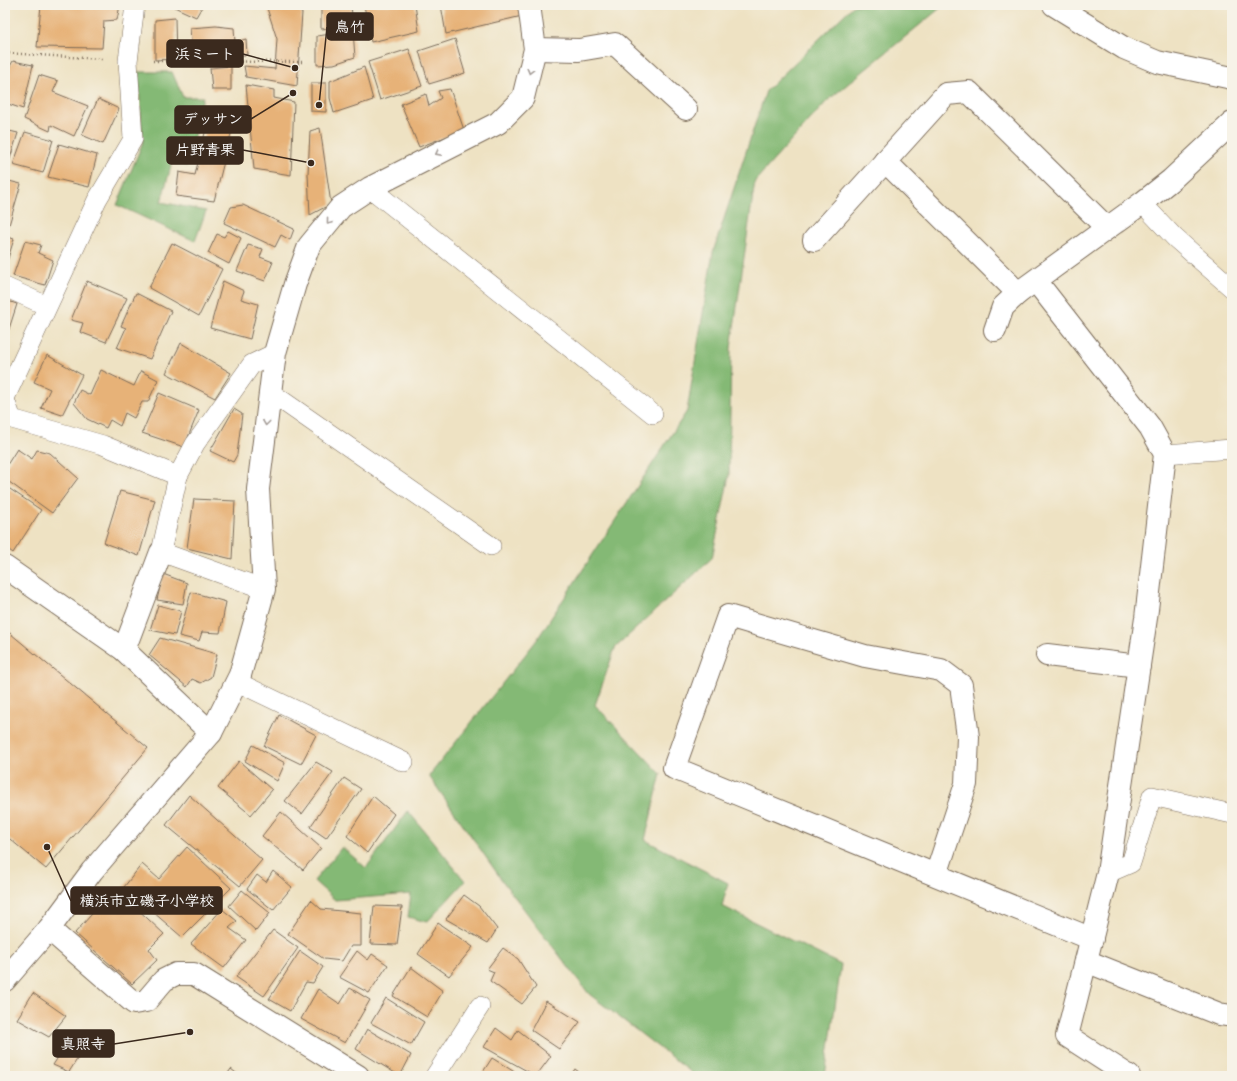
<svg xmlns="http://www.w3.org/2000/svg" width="1237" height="1081" viewBox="0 0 1237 1081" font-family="Mynerve,'Klee One',sans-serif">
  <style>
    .forest { fill: #84b975; stroke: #60724a }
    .building { fill: #e7b278 }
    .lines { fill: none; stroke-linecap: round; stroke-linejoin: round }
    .lane-casing { stroke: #7a6a58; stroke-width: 20 }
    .street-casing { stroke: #7a6a58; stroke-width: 24 }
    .path { stroke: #7a6a58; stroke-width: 2.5; stroke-dasharray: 1 3; stroke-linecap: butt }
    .lane { stroke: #fff; stroke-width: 19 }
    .street { stroke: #fff; stroke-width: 22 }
    .oneway { stroke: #a79f9a }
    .leader { fill: none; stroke: #3b2a1e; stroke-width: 1.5 }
    .callout-dot { fill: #3b2a1e; stroke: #f7f3e8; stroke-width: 1.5 }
    .callout { fill: #3b2a1e; stroke: #3b2a1e; stroke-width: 1.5 }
    .callout-label { font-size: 15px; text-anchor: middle; font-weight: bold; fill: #fff }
  </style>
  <rect width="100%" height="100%" fill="#f7f3e8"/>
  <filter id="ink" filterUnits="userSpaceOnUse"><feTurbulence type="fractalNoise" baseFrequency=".025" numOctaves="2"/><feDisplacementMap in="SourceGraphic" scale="8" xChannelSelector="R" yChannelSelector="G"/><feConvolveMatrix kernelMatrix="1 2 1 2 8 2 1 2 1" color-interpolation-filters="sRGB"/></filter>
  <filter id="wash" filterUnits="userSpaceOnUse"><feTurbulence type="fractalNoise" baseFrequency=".012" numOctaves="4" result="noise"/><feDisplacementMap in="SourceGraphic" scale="16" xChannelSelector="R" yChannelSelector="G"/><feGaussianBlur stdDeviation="0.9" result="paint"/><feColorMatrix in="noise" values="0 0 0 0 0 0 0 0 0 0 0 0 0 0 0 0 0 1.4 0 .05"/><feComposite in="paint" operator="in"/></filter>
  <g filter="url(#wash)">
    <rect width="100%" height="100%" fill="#eee2c3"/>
    <g class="forest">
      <path d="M 854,5 L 944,5 L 827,101 L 755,181 L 731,348 L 729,476 L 712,558 L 615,648 L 595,705 L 661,774 L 645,840 L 728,883 L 722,906 L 841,965 L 825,1076 L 696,1076 L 589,994 L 504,883 L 429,776 L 536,641 L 687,411 L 713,252 L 766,91 Z"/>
      <path d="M 138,72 L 172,72 L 183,97 L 203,97 L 187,166 L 172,163 L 161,202 L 206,211 L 195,241 L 117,205 L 143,142 Z"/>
      <path d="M 408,811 L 465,881 L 427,922 L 408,917 L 411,894 L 335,900 L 314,881 L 342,847 L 366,868 Z"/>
    </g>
    <g id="blocks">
      <g class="building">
        <path d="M 41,5 L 120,5 L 117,20 L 104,21 L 102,48 L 37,47 Z"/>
        <path d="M 170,5 L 203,5 L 196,17 Z"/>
        <path d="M 266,5 L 296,5 L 296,9 L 302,13 L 297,86 L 246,77 L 244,66 L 275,69 L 277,39 Z"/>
        <path d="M 321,5 L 351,5 L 353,26 L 321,29 Z"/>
        <path d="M 364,5 L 415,5 L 419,31 L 371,42 Z"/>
        <path d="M 441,5 L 520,5 L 522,16 L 446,34 Z"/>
        <path d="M 175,18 L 176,59 L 155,60 L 155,20 Z"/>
        <path d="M 216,26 L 234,28 L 235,42 L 246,39 L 247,55 L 192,56 L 190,28 Z"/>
        <path d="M 353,31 L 355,57 L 334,64 L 317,65 L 317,36 Z"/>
        <path d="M 455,39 L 465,73 L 429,84 L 419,51 Z"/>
        <path d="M 409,49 L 422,86 L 380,100 L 368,62 Z"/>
        <path d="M 13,61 L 33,65 L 23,109 L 5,103 L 5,68 L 9,68 Z"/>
        <path d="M 231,66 L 231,90 L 212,90 L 210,68 Z"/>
        <path d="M 364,67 L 373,100 L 334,113 L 330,98 L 330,81 Z"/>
        <path d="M 39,75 L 58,81 L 53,92 L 88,106 L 74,136 L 51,125 L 50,131 L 24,119 Z"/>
        <path d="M 311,83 L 326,83 L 326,112 L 311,111 Z"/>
        <path d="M 246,85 L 274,90 L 274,98 L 294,102 L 291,175 L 254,169 Z"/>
        <path d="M 450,89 L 464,130 L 419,147 L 401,104 L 426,94 L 429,106 L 441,98 L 438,91 Z"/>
        <path d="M 98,99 L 119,109 L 103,144 L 82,135 Z"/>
        <path d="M 208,120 L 234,122 L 214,201 L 176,196 L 179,172 L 195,175 Z"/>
        <path d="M 320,128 L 331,204 L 310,215 L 308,174 L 310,131 Z"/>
        <path d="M 5,130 L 18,133 L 8,165 L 5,164 Z"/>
        <path d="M 25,132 L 53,140 L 43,173 L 13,165 Z"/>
        <path d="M 59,144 L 97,155 L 89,187 L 48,177 Z"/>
        <path d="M 5,180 L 21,184 L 9,225 L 5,224 Z"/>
        <path d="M 243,205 L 294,229 L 290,240 L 281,235 L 275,247 L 224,223 L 231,207 Z"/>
        <path d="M 228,231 L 241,238 L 229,264 L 208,253 L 217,234 L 224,237 Z"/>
        <path d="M 5,236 L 14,239 L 5,268 Z"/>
        <path d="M 25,241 L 41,245 L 38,253 L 53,260 L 45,285 L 13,276 Z"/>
        <path d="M 172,243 L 222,269 L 199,316 L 149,288 Z"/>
        <path d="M 248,245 L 263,249 L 260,257 L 273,262 L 265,281 L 237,271 Z"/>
        <path d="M 87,281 L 127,298 L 106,342 L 80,332 L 83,323 L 71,320 Z"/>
        <path d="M 223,281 L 244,291 L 241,299 L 258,304 L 250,339 L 210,328 Z"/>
        <path d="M 136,293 L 171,311 L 150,359 L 117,348 L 126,328 L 121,326 Z"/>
        <path d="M 5,300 L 17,304 L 8,332 L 5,331 Z"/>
        <path d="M 181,343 L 231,373 L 215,398 L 166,373 Z"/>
        <path d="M 47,355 L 82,375 L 62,415 L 41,408 L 50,389 L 34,382 Z"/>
        <path d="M 101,370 L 134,386 L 141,371 L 158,380 L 148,402 L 142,402 L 134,418 L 125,413 L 120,426 L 110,420 L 106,428 L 87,419 L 74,403 L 80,390 L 90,395 Z"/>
        <path d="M 159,393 L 199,410 L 184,447 L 142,433 Z"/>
        <path d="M 234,409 L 242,414 L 237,455 L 233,462 L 210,451 Z"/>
        <path d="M 17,449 L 32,459 L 37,450 L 50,453 L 78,478 L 52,513 L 5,479 L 5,468 Z"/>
        <path d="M 7,487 L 41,510 L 13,553 L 5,547 L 5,490 Z"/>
        <path d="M 120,491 L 155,500 L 139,556 L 104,543 Z"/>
        <path d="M 194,499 L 235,501 L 232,559 L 187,548 Z"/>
        <path d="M 163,574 L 187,583 L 183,604 L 157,600 Z"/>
        <path d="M 191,592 L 226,602 L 220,633 L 202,632 L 199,641 L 179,636 Z"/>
        <path d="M 158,605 L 181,611 L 175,635 L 150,630 Z"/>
        <path d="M 5,629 L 148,748 L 46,869 L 5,835 Z"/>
        <path d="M 160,638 L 217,654 L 211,677 L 201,683 L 192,679 L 187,687 L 149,655 Z"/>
        <path d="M 279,715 L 316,735 L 301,764 L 264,746 Z"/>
        <path d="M 253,745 L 285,763 L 277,781 L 245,761 Z"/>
        <path d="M 239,761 L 272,790 L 251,815 L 218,788 Z"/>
        <path d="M 316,762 L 333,772 L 302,814 L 285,801 Z"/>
        <path d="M 344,778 L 361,789 L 326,838 L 310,827 Z"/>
        <path d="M 189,795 L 262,860 L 240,886 L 166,825 Z"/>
        <path d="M 373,796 L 394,814 L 367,853 L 347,836 Z"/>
        <path d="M 281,812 L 321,848 L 303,870 L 262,836 Z"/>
        <path d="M 187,847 L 231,888 L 182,937 L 124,887 L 142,864 L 159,879 Z"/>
        <path d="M 273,871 L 292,887 L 273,910 L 247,889 L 257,875 L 266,882 Z"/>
        <path d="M 115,888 L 164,934 L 149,949 L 157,960 L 132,984 L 75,933 Z"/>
        <path d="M 242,890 L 270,913 L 256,931 L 229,906 Z"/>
        <path d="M 464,895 L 479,906 L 497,929 L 488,943 L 446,919 Z"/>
        <path d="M 311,900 L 321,909 L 361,913 L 361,946 L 351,946 L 342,961 L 324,959 L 288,934 Z"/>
        <path d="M 374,906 L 402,907 L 397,945 L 370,944 Z"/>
        <path d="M 222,909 L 237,921 L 229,928 L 246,940 L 224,968 L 191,944 Z"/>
        <path d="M 438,923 L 473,947 L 449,976 L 418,954 Z"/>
        <path d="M 273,930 L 298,948 L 264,996 L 236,977 Z"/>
        <path d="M 503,948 L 518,959 L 536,987 L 522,1004 L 490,981 L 494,972 L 487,969 Z"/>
        <path d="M 300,951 L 323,967 L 313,983 L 306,982 L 290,1011 L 269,999 Z"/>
        <path d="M 357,951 L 368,960 L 372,954 L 388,965 L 369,993 L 339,977 Z"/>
        <path d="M 411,967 L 443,991 L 427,1017 L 393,996 Z"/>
        <path d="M 350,988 L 370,1000 L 345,1043 L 301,1019 L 318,989 L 340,1004 Z"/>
        <path d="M 33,993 L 66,1016 L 49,1037 L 17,1019 Z"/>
        <path d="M 386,998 L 424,1022 L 411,1045 L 371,1023 Z"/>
        <path d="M 546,1001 L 580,1022 L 559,1049 L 531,1030 Z"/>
        <path d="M 496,1028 L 512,1040 L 518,1030 L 551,1056 L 536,1076 L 484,1047 Z"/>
        <path d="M 367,1029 L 411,1055 L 400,1076 L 356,1049 Z"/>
        <path d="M 74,1033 L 88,1042 L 69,1072 L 53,1065 Z"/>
        <path d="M 492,1058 L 521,1076 L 481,1075 Z"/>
        <path d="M 231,1069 L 240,1076 L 226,1076 Z"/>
        <path d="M 575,1069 L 584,1076 L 570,1076 Z"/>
      </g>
    </g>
  </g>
  <g filter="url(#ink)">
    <use href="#blocks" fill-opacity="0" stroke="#7a6a58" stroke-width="1"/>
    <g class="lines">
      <g class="lane-casing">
        <g id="lane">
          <path d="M 370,188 L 653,414"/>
          <path d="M 1142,203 L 1175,238 L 1232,288"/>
          <path d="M 5,287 L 47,306"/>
          <path d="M 270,392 L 491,546"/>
          <path d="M 5,398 L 97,200 L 133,139 L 128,61 L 135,5"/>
          <path d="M 5,400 L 12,419 L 103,445 L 178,476 L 161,552 L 264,589"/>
          <path d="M 1165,454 L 1232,449"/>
          <path d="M 178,476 L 195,444 L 252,364 L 275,353"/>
          <path d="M 237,682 L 404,762"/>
          <path d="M 1108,873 L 1131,863 L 1152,796 L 1232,814"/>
          <path d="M 435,1076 L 480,1006"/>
        </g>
      </g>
      <g class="street-casing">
        <g id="street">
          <path d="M 1054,5 L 1124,48 L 1157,62 L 1232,78"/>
          <path d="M 535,49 L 579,50 L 615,44 L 686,109"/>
          <path d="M 885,161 L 1018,293"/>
          <path d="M 814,240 L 946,94 L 969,92 L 1107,228"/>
          <path d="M 1036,281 L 1150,427 L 1165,454 L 1146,618 L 1108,873 L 1067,1036 L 1129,1076"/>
          <path d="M 995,330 L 1003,307 L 1018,293 L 1142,203 L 1171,180 L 1232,123"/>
          <path d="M 5,567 L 124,650 L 211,733"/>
          <path d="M 124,650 L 161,552"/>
          <path d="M 1047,655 L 1139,666"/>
          <path d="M 936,875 L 966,784 L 968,737 L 961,685 L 941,670 L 865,656 L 728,616 L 674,768 L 1092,939"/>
          <path d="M 49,929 L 134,1003 L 146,1001 L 164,980 L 176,974 L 194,974 L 358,1076"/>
          <path d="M 1086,961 L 1219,1014 L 1232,1016"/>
          <path d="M 5,980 L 49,929 L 92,871 L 211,733 L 240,675 L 264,589 L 258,489 L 275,353 L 295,284 L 309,246 L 341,207 L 370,188 L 498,123 L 523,98 L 535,49 L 529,5"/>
        </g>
      </g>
      <g class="path">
        <path d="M 5,53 L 102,59"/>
        <path d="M 153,61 L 304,62"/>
      </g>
      <use href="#lane" class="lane"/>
      <use href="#street" class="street"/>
    </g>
    <defs><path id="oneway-chevron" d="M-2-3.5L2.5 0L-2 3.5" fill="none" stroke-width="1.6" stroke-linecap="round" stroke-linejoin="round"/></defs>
    <g class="oneway">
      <use href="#oneway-chevron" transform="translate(530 71) rotate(105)"/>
      <use href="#oneway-chevron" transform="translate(438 153) rotate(153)"/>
      <use href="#oneway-chevron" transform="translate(329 222) rotate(129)"/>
      <use href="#oneway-chevron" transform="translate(266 423) rotate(97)"/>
    </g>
  </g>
  <path class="leader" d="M319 105L327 27M295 68L243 54M293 93L251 119M311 163L243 150M47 847L71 901M190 1032L114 1044"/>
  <g class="callout-dot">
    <circle cx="319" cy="105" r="4"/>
    <circle cx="295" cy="68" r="4"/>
    <circle cx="293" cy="93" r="4"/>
    <circle cx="311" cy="163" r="4"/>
    <circle cx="47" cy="847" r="4"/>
    <circle cx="190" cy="1032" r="4"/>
  </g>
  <g class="callout">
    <rect x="327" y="13" width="46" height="27" rx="4"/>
    <rect x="167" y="40" width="76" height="27" rx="4"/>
    <rect x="175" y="106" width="76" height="27" rx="4"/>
    <rect x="167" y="137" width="76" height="27" rx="4"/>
    <rect x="71" y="887" width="151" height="27" rx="4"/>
    <rect x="53" y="1030" width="61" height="27" rx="4"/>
  </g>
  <g class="callout-label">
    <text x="350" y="32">鳥竹</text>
    <text x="205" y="59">浜ミート</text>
    <text x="213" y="124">デッサン</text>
    <text x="205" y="155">片野青果</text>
    <text x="147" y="906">横浜市立磯子小学校</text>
    <text x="83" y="1049">真照寺</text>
  </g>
  <rect width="1237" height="1081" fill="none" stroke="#f7f3e8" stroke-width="20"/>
</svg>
